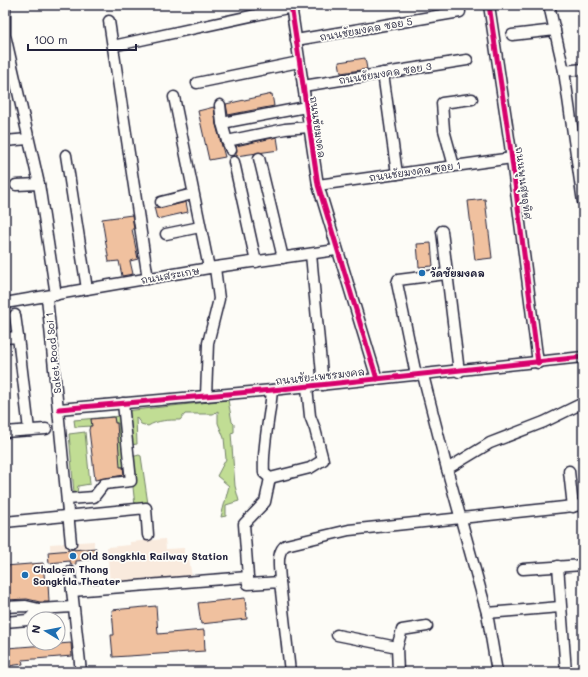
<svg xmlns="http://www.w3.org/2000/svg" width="588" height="677" viewBox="0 0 588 677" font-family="Mali,'Playpen Sans Thai',sans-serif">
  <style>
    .built { fill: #f9eadd }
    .green { fill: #c1dd94; stroke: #728068 }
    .building { fill: #f0c19f; stroke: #22223b }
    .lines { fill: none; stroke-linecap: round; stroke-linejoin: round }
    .minor-casing { stroke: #22223b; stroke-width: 13 }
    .minor { stroke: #fdfcf7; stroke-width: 10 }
    .cycleway-casing { stroke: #fdfcf7; stroke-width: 8 }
    .cycleway { stroke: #d6006c; stroke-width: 5 }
    .poi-dot { fill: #1f6fb2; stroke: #fdfcf7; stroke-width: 1.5 }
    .labels { text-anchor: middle; stroke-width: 3.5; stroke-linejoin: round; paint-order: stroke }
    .street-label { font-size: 10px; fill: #22223b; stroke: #fdfcf7 }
    .poi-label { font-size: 10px; font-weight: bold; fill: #22223b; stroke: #fdfcf7; text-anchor: start }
  </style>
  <rect width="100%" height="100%" fill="#fdfcf7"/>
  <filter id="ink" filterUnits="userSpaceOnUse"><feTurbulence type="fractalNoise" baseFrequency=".025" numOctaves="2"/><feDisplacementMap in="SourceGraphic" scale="8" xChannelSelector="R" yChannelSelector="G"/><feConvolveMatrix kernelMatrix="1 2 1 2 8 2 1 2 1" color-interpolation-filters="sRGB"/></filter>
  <g filter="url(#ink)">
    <g class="built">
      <path d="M 165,539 L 166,549 L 184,548 L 184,557 L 187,559 L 189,558 L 192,578 L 110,585 L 107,547 L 130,545 L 130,542 Z"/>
      <path d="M 94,541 L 94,548 L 50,552 L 50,544 Z"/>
    </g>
    <g class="green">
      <path d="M 228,400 L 232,422 L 234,424 L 234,432 L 231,433 L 235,486 L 239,501 L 226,505 L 226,516 L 221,517 L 229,486 L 217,476 L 226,459 L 224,438 L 218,423 L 218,411 L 213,414 L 185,414 L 180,420 C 168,420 158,420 148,426 L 141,424 L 136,417 L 137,444 L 131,445 L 125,411 Z"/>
      <path d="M 121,416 L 126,467 L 118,467 L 117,458 L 119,457 L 118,423 L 115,423 L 114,417 L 91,419 L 92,426 L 75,427 L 74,420 Z"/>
      <path d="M 85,432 L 90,484 L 78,486 L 77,493 L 74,493 L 69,434 Z"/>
      <path d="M 139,455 L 141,456 L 148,504 L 135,506 L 130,459 L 132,457 Z"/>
    </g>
    <g class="building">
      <path d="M 365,58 L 367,69 L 341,73 L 339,62 Z"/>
      <path d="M 272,94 L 274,106 L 228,115 L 226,104 Z"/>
      <path d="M 214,107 L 216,125 L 225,157 L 209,160 L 198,111 Z"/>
      <path d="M 277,137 L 279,150 L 236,156 L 236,146 Z"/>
      <path d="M 485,199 L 492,258 L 475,260 L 468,201 Z"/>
      <path d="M 186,202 L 188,212 L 157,219 L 154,207 L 163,208 Z"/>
      <path d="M 132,215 L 134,229 L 132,229 L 138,259 L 130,261 L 133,274 L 122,276 L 119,261 L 109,262 L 102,219 Z"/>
      <path d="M 431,243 L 433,266 L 419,267 L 417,244 Z"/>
      <path d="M 114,417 L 115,423 L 117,423 L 120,467 L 123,467 L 124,475 L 95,480 L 89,430 L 90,426 L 92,426 L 91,419 Z"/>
      <path d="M 96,548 L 97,559 L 76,561 L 76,564 L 71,565 L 70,561 L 49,563 L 48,552 Z"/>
      <path d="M 43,563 L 45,584 L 48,583 L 49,602 L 40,602 L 27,599 L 5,600 L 5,566 Z"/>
      <path d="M 245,598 L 247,619 L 201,624 L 198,603 Z"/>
      <path d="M 156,606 L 158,634 L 204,630 L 205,651 L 113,657 L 111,635 L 114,635 L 112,610 Z"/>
      <path d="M 71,643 L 72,656 L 22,660 L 23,664 L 9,666 L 7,648 Z"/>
    </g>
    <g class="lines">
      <g class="minor-casing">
        <g id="minor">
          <path d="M 291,5 L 318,185 L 377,379"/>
          <path d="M 489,5 L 510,145 L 538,363"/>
          <path d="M 549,5 L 564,71 L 583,202"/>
          <path d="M 5,9 L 5,35 L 39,184 L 56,295"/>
          <path d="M 109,21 L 148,279"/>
          <path d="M 512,35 L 555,30"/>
          <path d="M 296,40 L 460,12 L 459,5"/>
          <path d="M 113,46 L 292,7"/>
          <path d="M 564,71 L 583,69"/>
          <path d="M 383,73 L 397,174"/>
          <path d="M 197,83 L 299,62"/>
          <path d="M 303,86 L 467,60"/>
          <path d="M 174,97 L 209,268"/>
          <path d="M 220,105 L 222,123 L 227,141 L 285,129 L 309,127"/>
          <path d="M 222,123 L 306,107"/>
          <path d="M 5,141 L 28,139"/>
          <path d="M 227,141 L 231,150"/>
          <path d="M 66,155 L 87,289"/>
          <path d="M 259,158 L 283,258"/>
          <path d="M 234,162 L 256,262"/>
          <path d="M 454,166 L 444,130 L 442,103 L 472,99"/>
          <path d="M 16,185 L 39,184"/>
          <path d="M 318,185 L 512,158"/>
          <path d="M 161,202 L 193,194"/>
          <path d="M 442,231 L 459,372"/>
          <path d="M 166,234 L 200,227"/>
          <path d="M 311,254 L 323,385"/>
          <path d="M 47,297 L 71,543"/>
          <path d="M 5,303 L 209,268 L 336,250"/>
          <path d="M 15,315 L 18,337"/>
          <path d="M 5,338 L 18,337 L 29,430"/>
          <path d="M 416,375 L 397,283 L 398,280 L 446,274"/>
          <path d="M 423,375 L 447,469 L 487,613 L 497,672"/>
          <path d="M 272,390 C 270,418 262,446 264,473 L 270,478 L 310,468 L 323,460 L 315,429 L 310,416 L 307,387"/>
          <path d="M 206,396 L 208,343 L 219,299 L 215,268"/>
          <path d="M 59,409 L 272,390 L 583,357"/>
          <path d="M 5,432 L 46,429"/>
          <path d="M 447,469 L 490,443 L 544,422 L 583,403"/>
          <path d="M 569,471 L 573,507"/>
          <path d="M 68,499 L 94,497 L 104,484 L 131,481 L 123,403"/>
          <path d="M 5,522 L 146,508 L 148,535"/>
          <path d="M 558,566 L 566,672"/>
          <path d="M 523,569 L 583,565"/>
          <path d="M 70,572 L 81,672"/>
          <path d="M 248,577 L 244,524 L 265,502 L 270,478"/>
          <path d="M 280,582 C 280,570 275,552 286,545 L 349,530 L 583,505"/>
          <path d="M 72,591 L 248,577 L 248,584 L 280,582 L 290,672"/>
          <path d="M 5,607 L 26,606 L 39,609"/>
          <path d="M 487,613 L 560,607"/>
          <path d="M 5,622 L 28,620 L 39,609 L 73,607"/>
          <path d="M 337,635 L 397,647"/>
          <path d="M 398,672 L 397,647 L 402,630 L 427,626"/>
        </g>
      </g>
      <use href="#minor" class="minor"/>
      <g class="cycleway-casing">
        <g id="cycleway">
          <path d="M 291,5 L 318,185 L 377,379"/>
          <path d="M 489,5 L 510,145 L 538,363"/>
          <path d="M 59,409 L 272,390 L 583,357"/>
        </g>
      </g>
      <use href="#cycleway" class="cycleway"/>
    </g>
  </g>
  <g class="poi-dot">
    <circle cx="422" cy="273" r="4"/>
    <circle cx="73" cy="556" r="4"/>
    <circle cx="25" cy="575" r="4"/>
  </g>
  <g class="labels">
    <g class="street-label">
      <text transform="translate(366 29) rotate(-10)" y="4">ถนนชัยมงคล ซอย 5</text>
      <text transform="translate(385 73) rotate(-9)" y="4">ถนนชัยมงคล ซอย 3</text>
      <text transform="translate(318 127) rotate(82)" y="4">ถนนชัยมงคล</text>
      <text transform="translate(415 171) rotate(-8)" y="4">ถนนชัยมงคล ซอย 1</text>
      <text transform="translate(524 183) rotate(83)" y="4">ถนนพูนสุขอุทิศ</text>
      <text transform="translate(170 275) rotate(-10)" y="4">ถนนสระเกษ</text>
      <text transform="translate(53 353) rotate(-96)" y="4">Saket Road Soi 1</text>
      <text transform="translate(320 376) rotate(-6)" y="4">ถนนชัย-เพชรมงคล</text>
    </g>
    <g class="poi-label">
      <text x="430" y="277">วัดชัยมงคล</text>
      <text x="81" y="560">Old Songkhla Railway Station</text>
      <text x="33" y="573">Chaloem Thong<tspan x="33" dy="12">Songkhla Theater</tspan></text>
    </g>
  </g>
  <rect width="588" height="677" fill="none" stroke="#fdfcf7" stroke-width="20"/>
  <rect x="10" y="10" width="568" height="657" fill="none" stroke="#22223b" stroke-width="1.5" filter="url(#ink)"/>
  <g transform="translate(46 631) rotate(280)"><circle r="19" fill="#fdfcf7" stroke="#a5a5ac"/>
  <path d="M0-3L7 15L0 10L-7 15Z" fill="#1f6fb2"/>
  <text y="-6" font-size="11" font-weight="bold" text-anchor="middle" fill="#22223b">N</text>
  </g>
  <path d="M28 44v6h108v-6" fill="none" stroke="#22223b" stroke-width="2"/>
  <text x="34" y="44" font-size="12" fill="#22223b" stroke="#fdfcf7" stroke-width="3" paint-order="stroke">100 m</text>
</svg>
